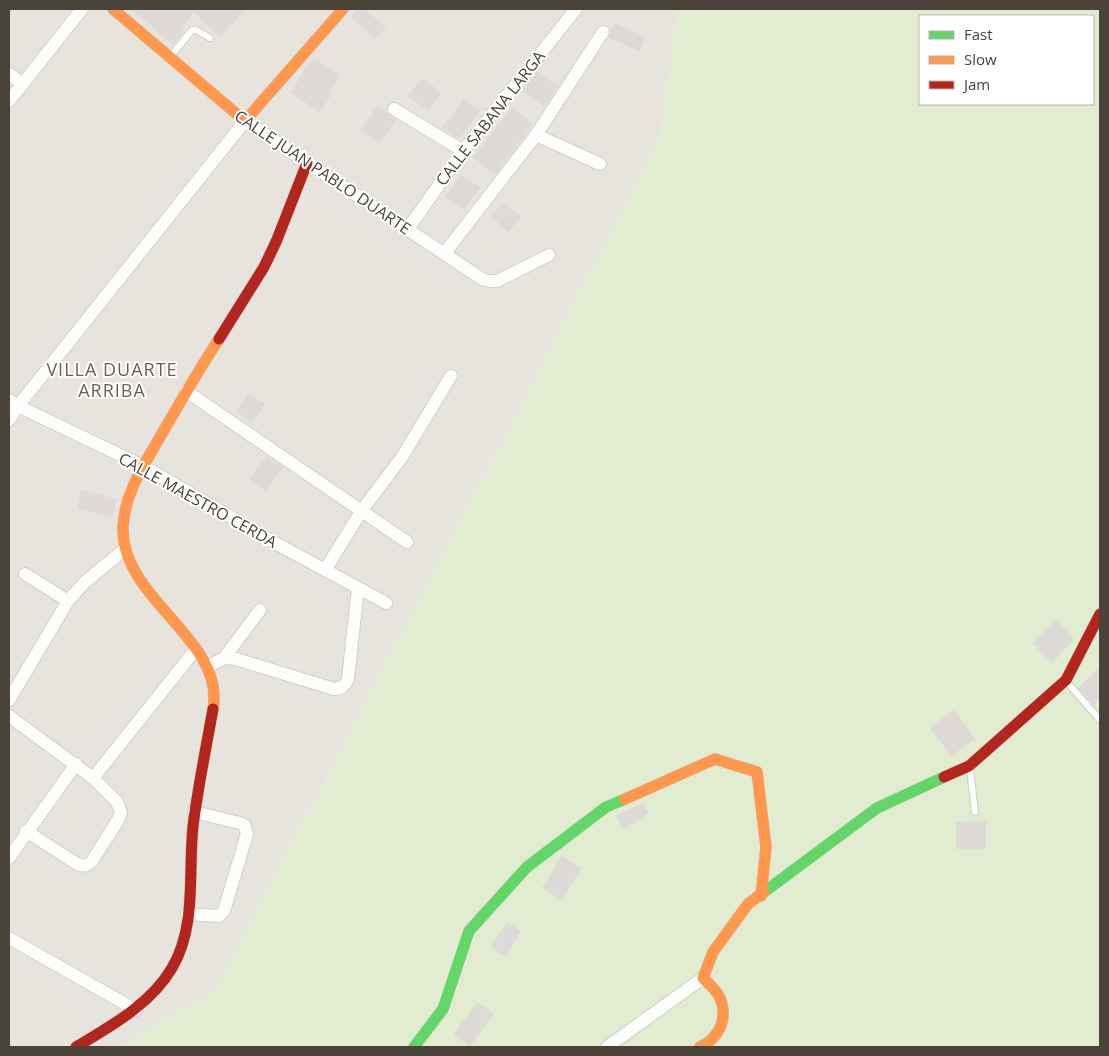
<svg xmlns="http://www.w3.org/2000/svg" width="1109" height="1056" viewBox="0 0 1109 1056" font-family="'Open Sans',sans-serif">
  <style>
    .residential { fill: #e7e3dd }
    .green { fill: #e1ecd0; fill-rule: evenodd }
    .building { fill: #dddad7 }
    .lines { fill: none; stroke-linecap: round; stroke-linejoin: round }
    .lane-casing { stroke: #d1cfcc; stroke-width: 8 }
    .street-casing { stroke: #d1cfcc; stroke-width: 14 }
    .fast-casing { stroke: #d2cec5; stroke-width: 12 }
    .slow-casing { stroke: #d2cec5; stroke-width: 12 }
    .jam-casing { stroke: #d2cec5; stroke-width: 12 }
    .lane { stroke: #fdfdfc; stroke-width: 6 }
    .street { stroke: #fdfdfc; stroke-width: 12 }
    .fast { stroke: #63d668; stroke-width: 11 }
    .slow { stroke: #ff974d; stroke-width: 11 }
    .jam { stroke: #b3261e; stroke-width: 11 }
    .labels { text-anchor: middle; stroke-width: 4; stroke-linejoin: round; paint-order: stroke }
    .street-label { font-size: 16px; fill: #4a433a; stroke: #fff }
    .neighbourhood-label { font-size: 18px; letter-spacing: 1px; fill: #6c6151; stroke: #fff }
  </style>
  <rect width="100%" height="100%" fill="#f3f1ee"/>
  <path class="residential" d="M 9,9 L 678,9 L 659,141 L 215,990 L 117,1047 L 9,1047 Z"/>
  <path class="green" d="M 678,9 L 1100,9 L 1100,1047 L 117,1047 L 215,990 L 659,141 ZM 920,16 L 1093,16 L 1093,104 L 920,104 Z"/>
  <g class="building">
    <path d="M 130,9 L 245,9 L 221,37 L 194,13 L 181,29 L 184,32 L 173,45 L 154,29 L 155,28 Z"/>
    <path d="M 356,9 L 364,9 L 386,27 L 376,39 L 351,17 Z"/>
    <path d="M 614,23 L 646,37 L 640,51 L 609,38 Z"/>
    <path d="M 314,59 L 340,74 L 329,93 L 331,95 L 320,112 L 291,93 L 303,72 Z"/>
    <path d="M 537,72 L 558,86 L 545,106 L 522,91 Z"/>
    <path d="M 422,78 L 442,93 L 428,111 L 408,96 Z"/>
    <path d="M 464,99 L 480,111 L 459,139 L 442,128 Z"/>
    <path d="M 378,105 L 396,120 L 380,143 L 361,130 Z"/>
    <path d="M 512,107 L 533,124 L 495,175 L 473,157 Z"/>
    <path d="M 461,175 L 480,188 L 464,210 L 445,197 Z"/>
    <path d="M 503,202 L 521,217 L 508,232 L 491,216 Z"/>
    <path d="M 249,393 L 265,404 L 252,423 L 236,411 Z"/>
    <path d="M 267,456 L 283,467 L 266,491 L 250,479 Z"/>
    <path d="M 81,490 L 117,499 L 112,517 L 77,509 Z"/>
    <path d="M 1056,620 L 1074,639 L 1052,663 L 1032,643 Z"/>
    <path d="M 1100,668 L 1100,700 L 1094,706 L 1078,688 Z"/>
    <path d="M 954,710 L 975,739 L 951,756 L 930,728 Z"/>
    <path d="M 643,803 L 649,813 L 624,829 L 616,816 Z"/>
    <path d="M 986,821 L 986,849 L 956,849 L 956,822 Z"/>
    <path d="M 562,856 L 581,868 L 562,900 L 542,888 Z"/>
    <path d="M 507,922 L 521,931 L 506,957 L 491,947 Z"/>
    <path d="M 477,1002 L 494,1014 L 470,1046 L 454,1034 Z"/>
  </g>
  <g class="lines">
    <g class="lane-casing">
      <g id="lane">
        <path d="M 171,56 L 192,30 L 196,30 L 210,38"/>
        <path d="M 1066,681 L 1100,720"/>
        <path d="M 970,769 L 975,812"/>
      </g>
    </g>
    <g class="street-casing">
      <g id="street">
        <path d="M 9,74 L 23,84"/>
        <path d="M 9,101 L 82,9"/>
        <path d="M 394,109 L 463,151"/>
        <path d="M 536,135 L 600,164"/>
        <path d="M 407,230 L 463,151 L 576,9"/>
        <path d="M 444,254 L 536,135 L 603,32"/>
        <path d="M 186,391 L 407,542"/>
        <path d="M 9,400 L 18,406 L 143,466 L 279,545 L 386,603"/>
        <path d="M 9,420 L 18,406 L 245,121 L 482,279 L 490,281 L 497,281 L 549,255"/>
        <path d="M 325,570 L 362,510 L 402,457 L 451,376"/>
        <path d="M 25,574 L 68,601"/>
        <path d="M 224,658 L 260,610"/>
        <path d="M 207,667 L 224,658 L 236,659 L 334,689 C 342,688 345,686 348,679 L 358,588"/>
        <path d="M 9,700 L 68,601 L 85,582 L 125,549"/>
        <path d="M 9,716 L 93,778 L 117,802 L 121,813 L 118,820 L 92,861 C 87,867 84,866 77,864 L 26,831"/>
        <path d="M 93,778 L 196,649"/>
        <path d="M 9,858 L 76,764"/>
        <path d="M 187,914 L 219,916 L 224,911 L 247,834 L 244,825 L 240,823 L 194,812"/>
        <path d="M 9,938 L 136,1010"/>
        <path d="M 607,1047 L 703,978"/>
      </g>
    </g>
    <g class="fast-casing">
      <g id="fast">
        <path d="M 764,892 L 877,808 L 944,777"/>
        <path d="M 414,1047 L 443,1009 L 469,931 L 527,867 L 606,807 L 625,799"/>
      </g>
    </g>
    <g class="slow-casing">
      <g id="slow">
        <path d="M 113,9 L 245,121 L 343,9"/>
        <path d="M 213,709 C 226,640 121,599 123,528 C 124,494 144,465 160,437 C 179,404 198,371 219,339"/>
        <path d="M 625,799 L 715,759 L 757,772 L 766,847 L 761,896"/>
        <path d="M 700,1047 C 720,1038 729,1017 719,996 C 715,989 709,984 703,978 L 713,952 L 748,904 L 764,892"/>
      </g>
    </g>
    <g class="jam-casing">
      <g id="jam">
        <path d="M 219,339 L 264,267 L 276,242 L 307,163"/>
        <path d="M 944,777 L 969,766 L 1066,680 L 1100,614"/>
        <path d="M 76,1047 C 111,1026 151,1004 172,968 C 197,926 188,872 193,826 C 198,787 206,748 213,709"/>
      </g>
    </g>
    <use href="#lane" class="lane"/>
    <use href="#street" class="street"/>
    <use href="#fast" class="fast"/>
    <use href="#slow" class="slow"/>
    <use href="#jam" class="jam"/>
  </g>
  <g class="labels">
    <g class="street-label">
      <text transform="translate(490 118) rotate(-52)" y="6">CALLE SABANA LARGA</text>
      <text transform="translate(323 172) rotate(34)" y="6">CALLE JUAN PABLO DUARTE</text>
      <text transform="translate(198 500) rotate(29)" y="6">CALLE MAESTRO CERDA</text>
    </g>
    <g class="neighbourhood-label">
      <text x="112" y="376">VILLA DUARTE<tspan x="112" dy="21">ARRIBA</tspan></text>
    </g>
  </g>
  <rect width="1109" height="1056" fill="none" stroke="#4a433a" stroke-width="20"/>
  <rect x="919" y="15" width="175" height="90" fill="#ffffff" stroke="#b7b4b0"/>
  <rect x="929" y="31" width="25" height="8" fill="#63d668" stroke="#b7b4b0"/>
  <text x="964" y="40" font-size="15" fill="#4a433a">Fast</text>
  <rect x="929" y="56" width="25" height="8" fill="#ff974d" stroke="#b7b4b0"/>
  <text x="964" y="65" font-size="15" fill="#4a433a">Slow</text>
  <rect x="929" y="81" width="25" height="8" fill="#b3261e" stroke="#b7b4b0"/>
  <text x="964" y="90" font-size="15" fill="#4a433a">Jam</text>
</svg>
